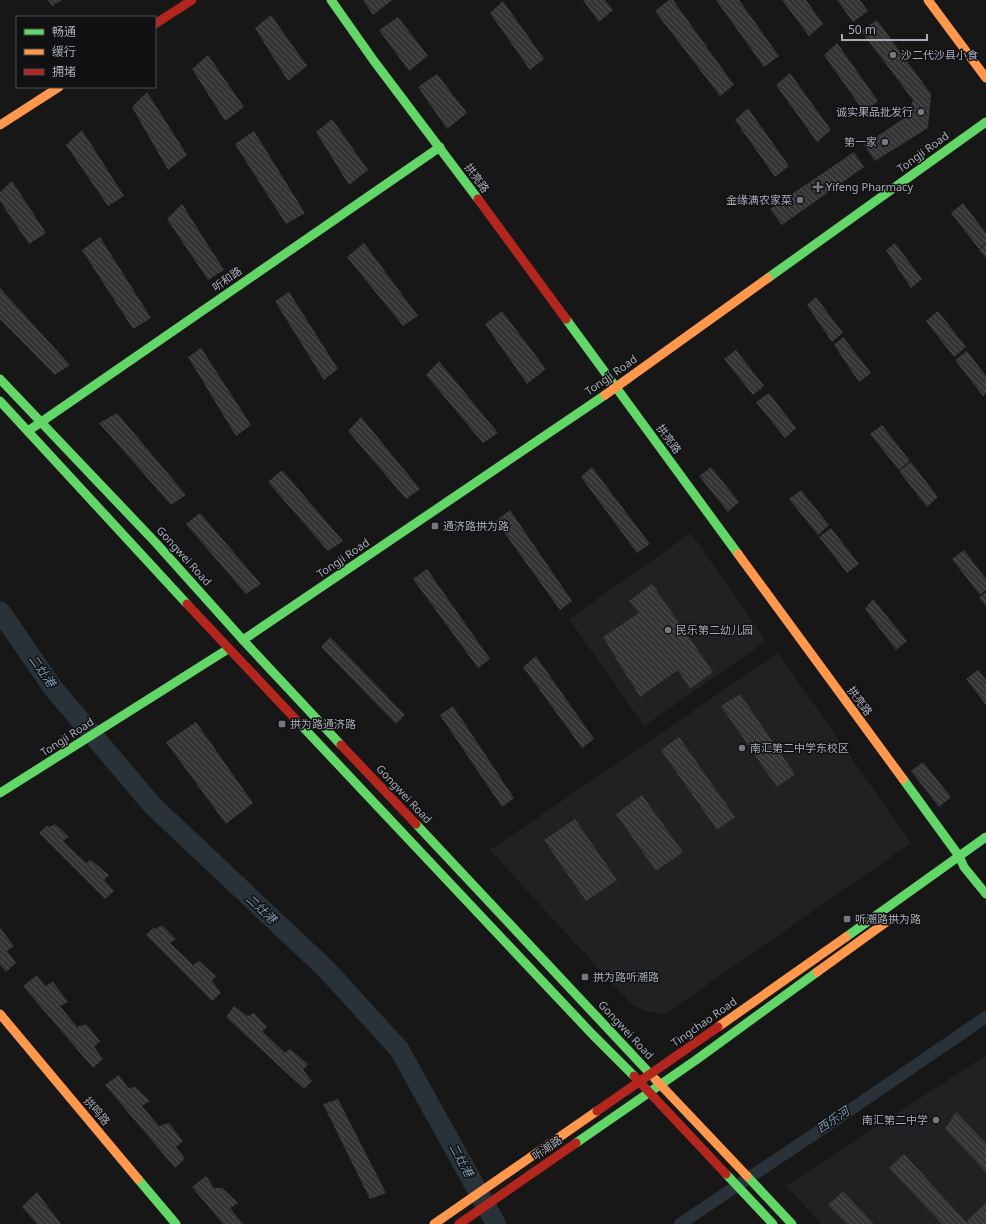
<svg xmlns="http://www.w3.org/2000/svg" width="986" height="1224" viewBox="0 0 986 1224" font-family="'Noto Sans','Noto Sans SC',sans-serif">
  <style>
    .built { fill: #212123 }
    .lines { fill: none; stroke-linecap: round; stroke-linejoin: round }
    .canal { stroke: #2a3239; stroke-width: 12 }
    .river { stroke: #2a3239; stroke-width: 20 }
    .building { fill: url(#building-back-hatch) }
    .fast { stroke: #63d668; stroke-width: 9 }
    .slow { stroke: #ff974d; stroke-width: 9 }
    .jam { stroke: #b3261e; stroke-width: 9 }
    .poi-dot { fill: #757880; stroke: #111113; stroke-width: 1.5 }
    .labels { text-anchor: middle; stroke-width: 3; stroke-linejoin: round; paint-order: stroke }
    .poi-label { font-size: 11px; fill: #a8adb8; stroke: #111113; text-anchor: start }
    .street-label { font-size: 11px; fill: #a8adb8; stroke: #111113 }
    .water-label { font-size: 12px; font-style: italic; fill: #7f9bb3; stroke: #111113 }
  </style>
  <defs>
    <pattern id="building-back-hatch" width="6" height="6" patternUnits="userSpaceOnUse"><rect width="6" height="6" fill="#353536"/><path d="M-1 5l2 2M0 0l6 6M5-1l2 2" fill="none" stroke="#4f5051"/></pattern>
  </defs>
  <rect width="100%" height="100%" fill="#171717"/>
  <g class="built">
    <path d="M 691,533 L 766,641 L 644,726 L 569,619 Z"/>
    <path d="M 778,653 L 911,843 L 665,1014 L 648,1012 L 631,1004 L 490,850 Z"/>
    <path d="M 986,1055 L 986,1224 L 822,1224 L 786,1186 Z"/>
  </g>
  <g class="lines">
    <path class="canal" d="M 680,1224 L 831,1123 L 986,1017"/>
    <path class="river" d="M 0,611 L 53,688 L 153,806 L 326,969 L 399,1049 L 496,1224"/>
  </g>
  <g class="building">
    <path d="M 48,0 L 62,0 L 52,6 Z"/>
    <path d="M 363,0 L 392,0 L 373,15 Z"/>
    <path d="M 583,0 L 605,0 L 613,10 L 599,22 Z"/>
    <path d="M 669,0 L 673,0 L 734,85 L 720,96 L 655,11 Z"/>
    <path d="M 716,0 L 739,0 L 779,56 L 764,67 Z"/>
    <path d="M 782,0 L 806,0 L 823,24 L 809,36 Z"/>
    <path d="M 837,0 L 860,0 L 868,11 L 853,22 Z"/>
    <path d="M 503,1 L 544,59 L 530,70 L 490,13 Z"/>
    <path d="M 271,15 L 307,66 L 288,81 L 255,28 Z"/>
    <path d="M 398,17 L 428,56 L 409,71 L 379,30 Z"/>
    <path d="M 877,20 L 931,94 L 928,128 L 875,161 L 864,145 L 909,115 L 913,100 L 861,31 Z"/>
    <path d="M 837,43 L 878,101 L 864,112 L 824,55 Z"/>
    <path d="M 208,55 L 244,107 L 225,121 L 192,69 Z"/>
    <path d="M 790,73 L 831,130 L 817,142 L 776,85 Z"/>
    <path d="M 437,74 L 467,113 L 447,129 L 418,87 Z"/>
    <path d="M 147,92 L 187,155 L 168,170 L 132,107 Z"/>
    <path d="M 748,108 L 789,166 L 775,177 L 735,120 Z"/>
    <path d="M 332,119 L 368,170 L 349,185 L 316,132 Z"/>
    <path d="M 82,130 L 124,196 L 108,206 L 66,145 Z"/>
    <path d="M 254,131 L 305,213 L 286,224 L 235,144 Z"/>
    <path d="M 854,152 L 864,167 L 782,225 L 770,209 Z"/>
    <path d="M 12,181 L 46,233 L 29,244 L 0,201 L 0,192 Z"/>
    <path d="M 963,203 L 986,233 L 986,243 L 979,249 L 951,213 Z"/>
    <path d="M 182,204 L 224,270 L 208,280 L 167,219 Z"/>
    <path d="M 100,237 L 151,318 L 133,329 L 82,250 Z"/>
    <path d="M 364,243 L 418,316 L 403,326 L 347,257 Z"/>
    <path d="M 895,243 L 922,279 L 911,288 L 886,250 Z"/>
    <path d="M 986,244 L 986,258 L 979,250 Z"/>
    <path d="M 0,288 L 70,365 L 55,375 L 0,319 Z"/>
    <path d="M 289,292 L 338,369 L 324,380 L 275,301 Z"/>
    <path d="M 816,297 L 843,333 L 832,342 L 807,305 Z"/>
    <path d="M 502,311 L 546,369 L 527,384 L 485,324 Z"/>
    <path d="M 938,311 L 966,347 L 954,357 L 926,321 Z"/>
    <path d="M 843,337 L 871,373 L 859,382 L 834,345 Z"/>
    <path d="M 201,348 L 251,425 L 236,436 L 188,357 Z"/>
    <path d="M 736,350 L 764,386 L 753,395 L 724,359 Z"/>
    <path d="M 967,351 L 986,376 L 986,394 L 983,396 L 955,360 Z"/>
    <path d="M 439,361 L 498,433 L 483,443 L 426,375 Z"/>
    <path d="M 769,393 L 796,428 L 785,438 L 756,402 Z"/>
    <path d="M 117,413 L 186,495 L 171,505 L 99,423 Z"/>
    <path d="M 361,417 L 420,489 L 406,499 L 348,431 Z"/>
    <path d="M 882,425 L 910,461 L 899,470 L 870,434 Z"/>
    <path d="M 911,462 L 938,497 L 927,507 L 899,471 Z"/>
    <path d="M 592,467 L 650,544 L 637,553 L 581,477 Z"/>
    <path d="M 711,467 L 739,502 L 728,512 L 699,476 Z"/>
    <path d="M 282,470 L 343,541 L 328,551 L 268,482 Z"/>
    <path d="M 801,490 L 829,525 L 818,535 L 789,499 Z"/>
    <path d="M 510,510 L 572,601 L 560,610 L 496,521 Z"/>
    <path d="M 200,513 L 261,584 L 246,594 L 186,524 Z"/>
    <path d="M 831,528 L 859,564 L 847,573 L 819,537 Z"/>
    <path d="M 964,550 L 986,579 L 986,590 L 980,595 L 952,559 Z"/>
    <path d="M 427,569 L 490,659 L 478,668 L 413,579 Z"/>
    <path d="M 652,584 L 713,672 L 690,689 L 678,670 L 640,697 L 603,637 L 639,613 L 629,601 Z"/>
    <path d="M 986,592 L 986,606 L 979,598 Z"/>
    <path d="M 873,599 L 907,641 L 896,650 L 865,609 Z"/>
    <path d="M 330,637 L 405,715 L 396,724 L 321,647 Z"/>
    <path d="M 536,656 L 594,739 L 582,748 L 523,667 Z"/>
    <path d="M 978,670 L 986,680 L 986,705 L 966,679 Z"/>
    <path d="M 740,694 L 795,774 L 777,787 L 721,706 Z"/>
    <path d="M 453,706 L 514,798 L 502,807 L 440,715 Z"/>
    <path d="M 196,722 L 253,803 L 226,824 L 166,742 Z"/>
    <path d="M 679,737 L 735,817 L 717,830 L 661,750 Z"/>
    <path d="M 923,762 L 951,797 L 939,807 L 911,771 Z"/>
    <path d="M 642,795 L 683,852 L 656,871 L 616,814 Z"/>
    <path d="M 575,819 L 617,880 L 586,901 L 544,840 Z"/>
    <path d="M 55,824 L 69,837 L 63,841 L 86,863 L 91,860 L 109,875 L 104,880 L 114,891 L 105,899 L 39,833 L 46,826 L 49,827 Z"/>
    <path d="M 162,925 L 176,939 L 170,943 L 193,965 L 199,961 L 216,976 L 212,981 L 221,993 L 212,1001 L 146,935 L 153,928 L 156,929 Z"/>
    <path d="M 0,928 L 14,946 L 7,951 L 16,963 L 6,972 L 0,965 Z"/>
    <path d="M 37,975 L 45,986 L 53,982 L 68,1002 L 60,1006 L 77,1027 L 86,1024 L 100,1041 L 94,1047 L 103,1059 L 93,1068 L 23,986 Z"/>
    <path d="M 234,1006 L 248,1016 L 254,1013 L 267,1027 L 262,1031 L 285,1053 L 290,1049 L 308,1064 L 303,1070 L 312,1081 L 304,1089 L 226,1017 Z"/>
    <path d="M 119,1075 L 128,1088 L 135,1087 L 150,1101 L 142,1106 L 159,1126 L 169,1123 L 183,1141 L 176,1147 L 185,1158 L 175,1168 L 105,1085 Z"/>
    <path d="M 338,1099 L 386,1193 L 370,1199 L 323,1104 Z"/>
    <path d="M 956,1112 L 986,1143 L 986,1172 L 945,1129 Z"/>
    <path d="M 904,1154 L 966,1222 L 986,1203 L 986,1224 L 942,1224 L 889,1168 Z"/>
    <path d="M 206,1176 L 214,1188 L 222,1188 L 238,1203 L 230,1208 L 243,1224 L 223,1224 L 192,1187 Z"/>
    <path d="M 843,1191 L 874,1224 L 847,1224 L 828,1205 Z"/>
    <path d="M 37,1192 L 61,1224 L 37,1224 L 22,1207 Z"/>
  </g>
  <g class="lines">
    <g class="fast">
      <path d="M 331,0 L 374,61 L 478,199"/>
      <path d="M 768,278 L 986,122"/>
      <path d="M 566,319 L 738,554"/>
      <path d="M 0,379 L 156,543 L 243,640 L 341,745"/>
      <path d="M 0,401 L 187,604"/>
      <path d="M 31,429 L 440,147"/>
      <path d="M 243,640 L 605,395"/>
      <path d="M 300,724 L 592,1034 L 634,1076"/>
      <path d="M 903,779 L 959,856 L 964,867 L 986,894"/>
      <path d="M 0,793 L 228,649"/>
      <path d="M 416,824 L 656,1080"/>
      <path d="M 846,937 L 986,837"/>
      <path d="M 576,1143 L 696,1060 L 817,972"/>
      <path d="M 726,1174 L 773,1224"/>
      <path d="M 747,1176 L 792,1224"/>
      <path d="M 138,1179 L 176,1224"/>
    </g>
    <g class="slow">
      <path d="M 928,0 L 986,78"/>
      <path d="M 0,125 L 59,87"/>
      <path d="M 605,395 L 768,278"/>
      <path d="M 738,554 L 903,779"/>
      <path d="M 817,972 L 889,920"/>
      <path d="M 0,1014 L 138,1179"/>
      <path d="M 718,1027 L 846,937"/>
      <path d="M 656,1080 L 747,1176"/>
      <path d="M 434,1224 L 597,1111"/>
    </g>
    <g class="jam">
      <path d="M 155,24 L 192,0"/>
      <path d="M 478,199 L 566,319"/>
      <path d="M 187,604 L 300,724"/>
      <path d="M 341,745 L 416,824"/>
      <path d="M 634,1076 L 726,1174"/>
      <path d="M 597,1111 L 718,1027"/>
      <path d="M 459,1224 L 576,1143"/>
    </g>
  </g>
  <g class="poi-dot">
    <circle cx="893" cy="55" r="4"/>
    <circle cx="921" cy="112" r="4"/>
    <circle cx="885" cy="142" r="4"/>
    <path d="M816 181h4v4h4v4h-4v4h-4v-4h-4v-4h4z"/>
    <circle cx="800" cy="200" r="4"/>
    <rect x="431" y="522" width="8" height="8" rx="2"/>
    <circle cx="668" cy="630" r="4"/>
    <rect x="278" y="720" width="8" height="8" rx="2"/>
    <circle cx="742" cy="748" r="4"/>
    <rect x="843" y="915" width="8" height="8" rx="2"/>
    <rect x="581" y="973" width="8" height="8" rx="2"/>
    <circle cx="936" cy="1120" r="4"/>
  </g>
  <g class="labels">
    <g class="poi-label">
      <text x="901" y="59">沙二代沙县小食</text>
      <text x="913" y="116" text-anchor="end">诚实果品批发行</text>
      <text x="877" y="146" text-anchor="end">第一家</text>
      <text x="826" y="191">Yifeng Pharmacy</text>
      <text x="792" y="204" text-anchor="end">金缘满农家菜</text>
      <text x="443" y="530">通济路拱为路</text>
      <text x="676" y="634">民乐第二幼儿园</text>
      <text x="290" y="728">拱为路通济路</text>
      <text x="750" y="752">南汇第二中学东校区</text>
      <text x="855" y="923">听潮路拱为路</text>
      <text x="593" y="981">拱为路听潮路</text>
      <text x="928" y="1124" text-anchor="end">南汇第二中学</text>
    </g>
    <g class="street-label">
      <text transform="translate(923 152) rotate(-36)" y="4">Tongji Road</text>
      <text transform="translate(477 178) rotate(54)" y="4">拱亮路</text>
      <text transform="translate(227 279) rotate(-35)" y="4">听和路</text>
      <text transform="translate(611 375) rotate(-35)" y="4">Tongji Road</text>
      <text transform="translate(669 439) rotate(54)" y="4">拱亮路</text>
      <text transform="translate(184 556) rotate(48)" y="4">Gongwei Road</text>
      <text transform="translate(343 558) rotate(-34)" y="4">Tongji Road</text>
      <text transform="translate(860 701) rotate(54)" y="4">拱亮路</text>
      <text transform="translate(67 737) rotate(-33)" y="4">Tongji Road</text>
      <text transform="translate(404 794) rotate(47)" y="4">Gongwei Road</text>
      <text transform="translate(704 1022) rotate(-35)" y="4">Tingchao Road</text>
      <text transform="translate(626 1030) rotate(47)" y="4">Gongwei Road</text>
      <text transform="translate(97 1111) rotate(50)" y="4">拱鸣路</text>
      <text transform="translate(547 1148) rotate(-35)" y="4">听潮路</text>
    </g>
    <g class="water-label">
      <text transform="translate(42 671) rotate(55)" y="4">二灶港</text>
      <text transform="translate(261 909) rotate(43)" y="4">二灶港</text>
      <text transform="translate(833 1120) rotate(-34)" y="4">西乐河</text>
      <text transform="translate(461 1160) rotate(61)" y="4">二灶港</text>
    </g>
  </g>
  <rect x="16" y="16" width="140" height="72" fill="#111113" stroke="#4d4f55"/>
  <rect x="24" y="29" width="20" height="6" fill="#63d668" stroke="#4d4f55"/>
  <text x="52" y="36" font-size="12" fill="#a8adb8">畅通</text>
  <rect x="24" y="49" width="20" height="6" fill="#ff974d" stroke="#4d4f55"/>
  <text x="52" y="56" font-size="12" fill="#a8adb8">缓行</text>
  <rect x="24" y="69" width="20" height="6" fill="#b3261e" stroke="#4d4f55"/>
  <text x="52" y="76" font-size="12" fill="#a8adb8">拥堵</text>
  <path d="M842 34v6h85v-6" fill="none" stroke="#a8adb8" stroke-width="2"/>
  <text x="848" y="34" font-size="12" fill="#a8adb8" stroke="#111113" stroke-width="3" paint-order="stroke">50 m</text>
</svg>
